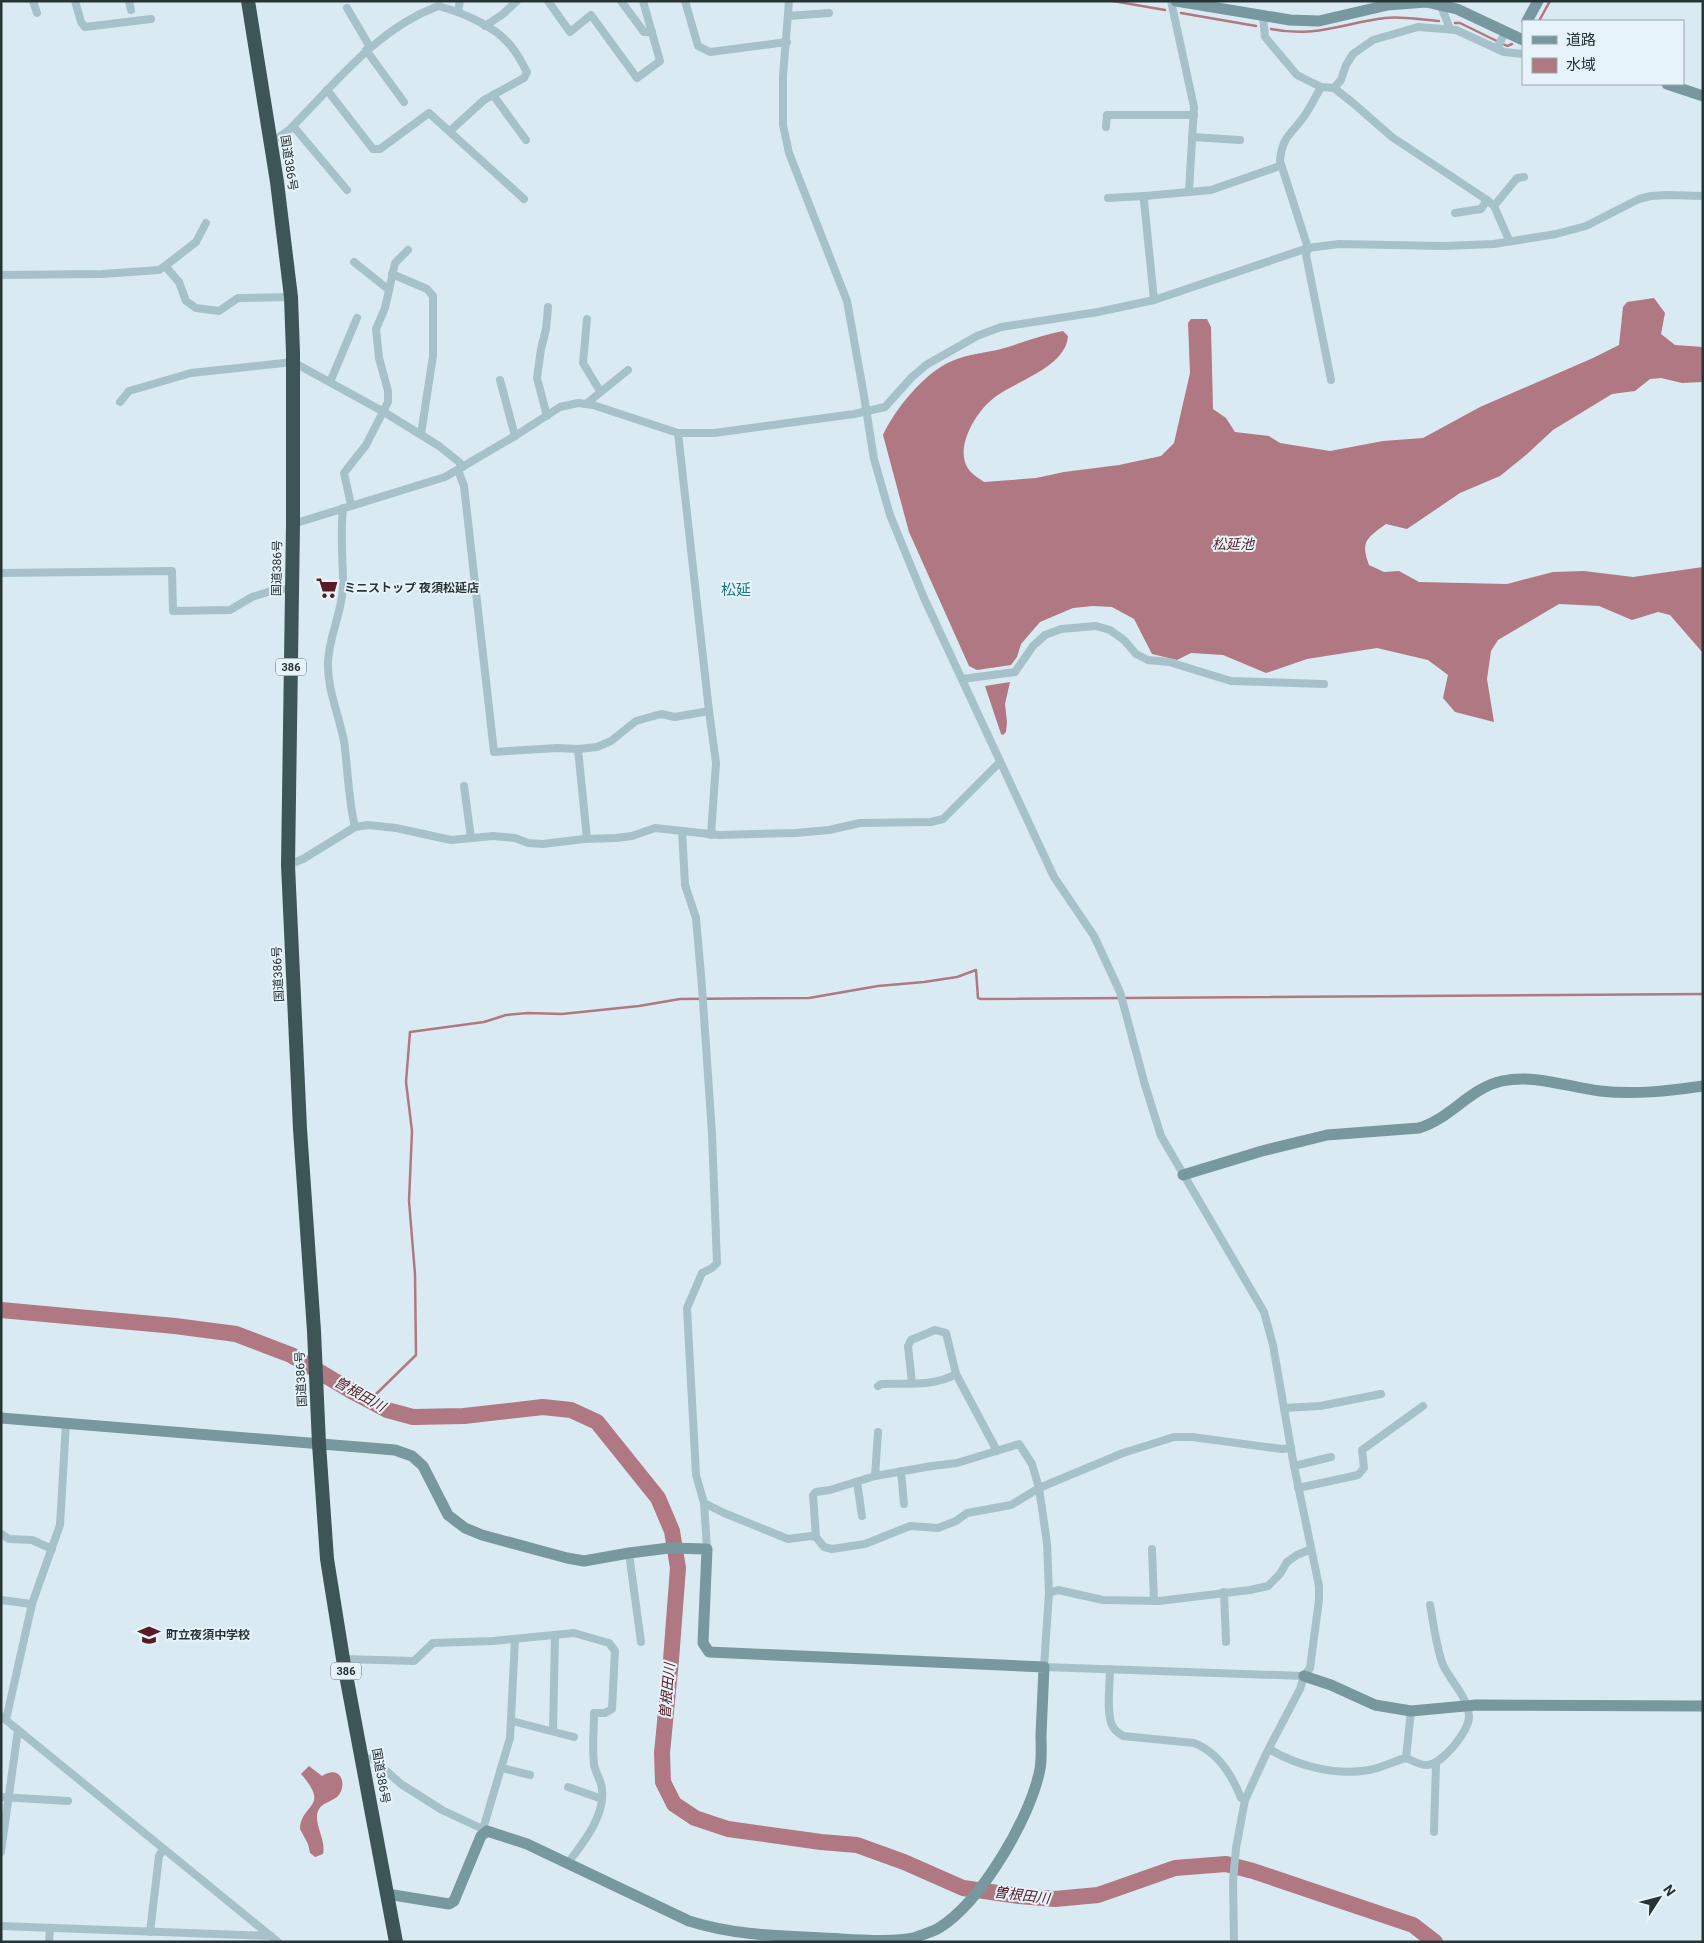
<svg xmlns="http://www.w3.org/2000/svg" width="1704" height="1943" viewBox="0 0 1704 1943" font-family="Roboto,'Noto Sans JP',sans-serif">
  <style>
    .water { fill: #b07882 }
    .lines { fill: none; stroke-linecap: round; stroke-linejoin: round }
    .stream { stroke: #b07882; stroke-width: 2.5 }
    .river { stroke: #b07882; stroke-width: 16 }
    .street { stroke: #a6c1ca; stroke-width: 8 }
    .secondary { stroke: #77989e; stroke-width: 11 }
    .highway { stroke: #3e5557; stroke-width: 14 }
    .labels { text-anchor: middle; stroke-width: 4; stroke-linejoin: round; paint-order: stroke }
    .shield { fill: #e6f3fa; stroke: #606d71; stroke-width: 1 }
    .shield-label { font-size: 11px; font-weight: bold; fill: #273436 }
    .street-label { font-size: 12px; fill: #273436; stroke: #e6f3fa }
    .poi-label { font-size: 12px; font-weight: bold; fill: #273436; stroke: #e6f3fa; text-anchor: start }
    .water-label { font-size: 14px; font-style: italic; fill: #581c24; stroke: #e6f3fa }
    .quarter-label { font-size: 15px; fill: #1d787b; stroke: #e6f3fa }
  </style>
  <rect width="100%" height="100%" fill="#daeaf2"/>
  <g class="water">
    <path d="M 1654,298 L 1665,313 L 1661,334 L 1675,345 L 1703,347 L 1703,382 L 1682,383 L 1661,378 L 1650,379 L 1635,391 L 1612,394 L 1553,430 L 1526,455 L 1500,476 L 1460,493 L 1407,529 L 1386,524 C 1367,538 1360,541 1369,565 L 1384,572 L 1399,571 L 1419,582 L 1507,584 L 1553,572 L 1584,571 L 1633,577 L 1703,567 L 1703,653 L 1670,615 L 1658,612 L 1632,620 L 1599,606 L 1559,604 L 1498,640 L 1491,651 L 1487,679 L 1494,722 L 1455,712 L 1443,698 L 1448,675 L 1428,660 L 1377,648 L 1307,659 L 1266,673 L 1223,655 L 1191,653 L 1177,660 L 1152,654 L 1134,619 L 1112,607 L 1093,606 L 1073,608 L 1040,622 L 1021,644 L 1017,657 L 1011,665 L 977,670 L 969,666 L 909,532 L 883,435 C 895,409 925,372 952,361 C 967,354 985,353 1001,349 C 1022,343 1041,335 1063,331 L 1068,336 C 1066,367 1016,381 995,397 C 976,411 953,449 969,470 C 973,475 980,479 984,482 L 1036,478 L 1064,472 L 1119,465 L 1161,456 L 1174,443 L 1190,373 L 1188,323 L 1191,319 L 1207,319 L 1211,327 L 1213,409 L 1226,418 L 1235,432 L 1269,436 L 1280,443 L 1330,451 L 1383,441 L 1423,438 L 1480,407 L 1593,358 L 1619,345 L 1623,307 L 1627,302 Z"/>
    <path d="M 1010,682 L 1005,704 L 1007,722 L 1006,732 L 1003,735 L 1001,734 L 985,686 Z"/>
    <path d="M 309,1766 L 322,1776 C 342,1763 348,1787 337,1797 C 329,1803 319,1803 317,1815 C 316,1828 326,1841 323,1854 L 315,1857 L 310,1853 L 308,1844 L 300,1829 C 301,1803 331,1808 301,1774 Z"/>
  </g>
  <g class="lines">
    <g class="stream">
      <path d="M 1113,1 L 1165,10"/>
      <path d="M 1181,13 L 1256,26"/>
      <path d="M 1539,21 L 1550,1"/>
      <path d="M 1455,23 L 1460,23 L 1507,46 L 1512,44"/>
      <path d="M 1271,29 C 1315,38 1344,23 1385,18 C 1403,16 1421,20 1439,21"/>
      <path d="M 369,1401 L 416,1355 L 415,1274 L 409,1201 L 412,1131 L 406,1082 L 410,1032 L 484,1022 L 506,1015 L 528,1013 L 562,1014 L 639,1006 L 680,999 L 809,998 L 878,986 L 924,982 L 957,977 L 976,970 L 978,998 L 981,999 L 1703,994"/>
    </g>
    <path class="river" d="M 1,1310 L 175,1326 L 236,1334 L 291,1355 L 355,1393 L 387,1410 L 413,1417 L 464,1416 L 543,1407 L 571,1410 L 597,1422 L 658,1498 L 672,1531 L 678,1568 L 671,1660 L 662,1753 L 663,1782 L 674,1804 L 695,1818 L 728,1829 L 821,1842 L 857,1845 L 904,1862 L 963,1888 L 1019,1896 L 1055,1899 L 1098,1895 L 1175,1868 L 1226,1864 L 1253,1871 L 1413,1925 L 1435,1942"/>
    <g class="street">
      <path d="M 33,1 L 37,13"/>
      <path d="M 75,1 L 81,22 L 85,27 L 151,19"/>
      <path d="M 129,1 L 131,10"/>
      <path d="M 548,1 L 570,32 L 591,15 L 637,78 L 660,61 L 643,1"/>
      <path d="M 621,1 L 644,32 L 652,32"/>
      <path d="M 685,1 L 698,46 L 710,52 L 787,42"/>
      <path d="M 789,1 L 783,76 L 783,125 L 789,153 L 847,301 L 863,390 L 874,459 L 890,515 L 924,598 L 1054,877 L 1094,936 L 1120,992 L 1145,1085 L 1161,1136 L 1264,1312 L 1273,1345 L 1294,1466 L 1319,1586 L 1319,1600 L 1310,1668 L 1304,1676 L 1300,1689 L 1267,1752 L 1245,1800 L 1236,1848 L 1233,1881 L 1234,1942"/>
      <path d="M 1171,1 L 1194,107 L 1189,191"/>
      <path d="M 1441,6 L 1450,29"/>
      <path d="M 347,8 L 370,47"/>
      <path d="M 458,11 L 460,1"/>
      <path d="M 788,16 L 829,13"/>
      <path d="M 1263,16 L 1265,37 L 1297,75 L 1321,87 L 1334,88 L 1353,103 L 1392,137 L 1487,200 L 1494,206 L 1509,240"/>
      <path d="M 485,26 L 503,14 L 517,1"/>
      <path d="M 1497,49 L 1505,32"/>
      <path d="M 366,50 L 404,102"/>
      <path d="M 1321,87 C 1316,96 1311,106 1305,115 C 1292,134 1282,136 1280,161 L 1308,248 L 1306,255 L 1331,380"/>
      <path d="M 1334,88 L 1341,80 L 1346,65 L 1353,54 L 1373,40 L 1418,27 L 1456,30 L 1504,52 L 1523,54"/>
      <path d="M 327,90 L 373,149 L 380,149 L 429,113 L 524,199"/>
      <path d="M 493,95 L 526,140"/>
      <path d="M 293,126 L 347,190"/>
      <path d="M 1106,127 L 1107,115 L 1194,115"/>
      <path d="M 1192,137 L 1240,140"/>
      <path d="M 271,140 L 279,137 L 289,130 C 335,84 375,30 438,6 C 461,12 495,26 510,45 C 517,53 522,63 527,72 L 524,78 L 484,100 L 450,131"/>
      <path d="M 1108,198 L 1145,196"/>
      <path d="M 1494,206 L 1517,178 L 1524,177"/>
      <path d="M 1455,213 L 1481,209 L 1487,200"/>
      <path d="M 354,262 L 389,290"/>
      <path d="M 165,266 L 196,242 L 206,223"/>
      <path d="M 392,274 L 427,289 L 433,296 L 433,356 L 421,434"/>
      <path d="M 1,275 L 102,274 L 159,270 L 165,266 L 179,282 L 186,301 L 196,308 L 219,311 L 238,298 L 291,297"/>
      <path d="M 1154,300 L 1144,201 L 1145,196 L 1211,190 L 1280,166"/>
      <path d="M 587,319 L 583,363 L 600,391"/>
      <path d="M 500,380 L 515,436"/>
      <path d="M 330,382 L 357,318"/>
      <path d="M 120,402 L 129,391 L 191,373 L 293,362 L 384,412 L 439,446 L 459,462 L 463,467"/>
      <path d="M 586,404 L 628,370"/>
      <path d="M 547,416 L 537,378 L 541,349 L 546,329 L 548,307"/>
      <path d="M 458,470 L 464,486 L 494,752 L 557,748 L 578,749 L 597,747 L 611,741 L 636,721 L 661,714 L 675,717 L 709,711 L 678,433"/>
      <path d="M 351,505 L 344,473 L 366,445 L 388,402 L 388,391 L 379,358 L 376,329 L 385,308 L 395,263 L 408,250"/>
      <path d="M 343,508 C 340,534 343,559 343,584 C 343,611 329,635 328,662 C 327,689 339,715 344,741 C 348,769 348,798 355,827"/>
      <path d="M 293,524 L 445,477 L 515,436 L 560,407 L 578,403 L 593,405 L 678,433 L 714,433 L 854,414 L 885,407 L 911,378 L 926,365 L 977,336 L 1001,327 L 1098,312 L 1154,300 L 1308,248 L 1339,244 L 1443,246 L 1494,244 L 1556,234 L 1586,226 L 1639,199 L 1651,196 L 1668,195 L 1703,196"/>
      <path d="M 1,573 L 172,571 L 173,611 L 230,610 L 252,597 L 277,589 L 292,589"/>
      <path d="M 962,679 L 1015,672 L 1033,646 L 1045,635 L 1061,629 L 1096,626 L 1110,630 L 1124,640 L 1136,654 L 1148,660 L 1169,662 L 1231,681 L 1324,684"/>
      <path d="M 709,711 L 716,763 L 711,835"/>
      <path d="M 578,749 L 587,839"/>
      <path d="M 464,786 L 471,838"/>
      <path d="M 682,831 L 685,885 L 696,918 L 702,987 L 712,1134 L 717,1263 L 712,1268 L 702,1273 L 687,1308 L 696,1475 L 704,1503 L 707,1549"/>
      <path d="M 288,865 L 303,859 L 355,827 L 368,825 L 396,828 L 451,840 L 493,836 L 515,838 L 528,843 L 543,844 L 584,839 L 616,838 L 632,836 L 655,828 L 719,835 L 795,833 L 829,830 L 860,823 L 931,822 L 943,819 L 1000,762"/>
      <path d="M 912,1383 L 908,1346 L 911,1340 L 935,1330 L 946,1333 L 956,1374 L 997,1451"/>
      <path d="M 878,1386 L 881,1384 C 907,1383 933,1387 956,1374"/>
      <path d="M 1284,1408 L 1320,1406 L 1381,1394"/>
      <path d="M 1294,1466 L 1331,1457"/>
      <path d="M 901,1471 L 904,1504"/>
      <path d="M 875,1476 L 878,1432"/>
      <path d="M 857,1482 L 862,1516"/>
      <path d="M 1298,1488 L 1358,1475 L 1364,1468 L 1362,1450 L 1423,1406"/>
      <path d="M 704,1503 L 724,1513 L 788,1539 L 811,1536 L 816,1537 L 813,1495 L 816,1492 L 830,1490 L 875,1476 L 932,1466 L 957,1463 L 1019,1444 L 1032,1464 L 1039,1488 L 1047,1543 L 1049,1593 L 1044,1667 L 1304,1676"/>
      <path d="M 1,1534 L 9,1539 L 32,1540 L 52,1549"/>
      <path d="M 816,1537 L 824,1547 L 832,1549 L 865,1544 L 910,1526 L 938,1528 L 956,1521 L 967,1513 L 1011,1505 L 1039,1488 L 1123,1453 L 1174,1437 L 1192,1437 L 1282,1449 L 1291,1448"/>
      <path d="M 1152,1549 L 1154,1601"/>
      <path d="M 629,1553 L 641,1642"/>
      <path d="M 1224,1592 L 1226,1642"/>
      <path d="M 1049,1593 L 1058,1590 L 1103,1600 L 1159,1601 L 1250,1590 L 1268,1586 L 1280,1574 L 1287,1562 L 1297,1555 L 1311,1549"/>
      <path d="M 1,1600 L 32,1604"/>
      <path d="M 343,1659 L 414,1661 L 433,1643 L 493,1641 L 574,1633 L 609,1643 L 615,1651 L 612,1709 L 605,1713 L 594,1713 C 594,1729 592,1748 594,1764 C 595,1773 602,1781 602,1790 C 605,1816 583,1843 568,1863"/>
      <path d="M 1110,1669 C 1110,1684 1106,1712 1112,1725 C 1114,1730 1118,1733 1123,1736 L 1194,1743 C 1218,1752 1232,1775 1241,1798 L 1245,1800"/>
      <path d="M 1,1716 L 278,1942"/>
      <path d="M 6,1720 L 32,1604 L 60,1525 L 66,1423"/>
      <path d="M 512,1721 L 574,1737"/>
      <path d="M 553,1731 L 555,1635"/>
      <path d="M 1269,1749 C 1298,1766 1335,1776 1369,1770 C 1381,1768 1394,1761 1406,1758 C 1412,1760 1421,1766 1427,1765 C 1442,1765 1470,1730 1469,1716 C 1468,1697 1451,1682 1443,1665 C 1436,1647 1434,1625 1430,1605"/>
      <path d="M 362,1758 L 373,1759 L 401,1784 L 442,1810 L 487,1831"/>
      <path d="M 1406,1758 L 1411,1711"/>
      <path d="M 502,1768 L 530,1775"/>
      <path d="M 568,1787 L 602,1799"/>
      <path d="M 1,1797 L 68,1801"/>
      <path d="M 483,1829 L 510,1738 L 515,1639"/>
      <path d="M 1434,1832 L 1436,1763"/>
      <path d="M 1,1852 L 18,1730"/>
      <path d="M 1,1926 L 271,1936"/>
      <path d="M 150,1932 L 159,1856 L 163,1849"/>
      <path d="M 49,1942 L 50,1928"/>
    </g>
    <g class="secondary">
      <path d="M 1176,1 L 1290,20 L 1319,21 L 1388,5 L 1426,2 L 1457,9 L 1523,40"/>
      <path d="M 1527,21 L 1538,1"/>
      <path d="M 1667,84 L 1703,96"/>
      <path d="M 1183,1175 L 1262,1151 L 1327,1135 L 1419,1128 C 1450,1119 1470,1088 1502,1081 C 1535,1074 1567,1087 1600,1091 C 1635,1095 1668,1091 1703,1086"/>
      <path d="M 1,1418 L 395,1450 L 412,1456 L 423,1466 L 448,1515 L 465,1528 L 482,1535 L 567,1558 L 584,1561 L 629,1553 L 669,1548 L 707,1549 L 703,1643 L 709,1652 L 1044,1667 C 1043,1689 1042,1712 1041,1735 C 1041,1746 1042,1758 1040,1769 C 1031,1817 981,1902 939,1928 C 932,1932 921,1935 914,1938 C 890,1943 849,1939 823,1938 C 777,1936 733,1935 689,1921 L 527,1844 L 487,1831 L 481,1836 L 454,1901 L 449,1904 L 387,1894"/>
      <path d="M 1304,1676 L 1331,1685 L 1375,1705 L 1411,1711 L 1476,1705 L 1703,1706"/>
    </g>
    <path class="highway" d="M 248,1 L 277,182 L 291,297 L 293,353 L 293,524 L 288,865 L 300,1129 L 314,1331 L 319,1444 L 327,1559 L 343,1659 L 396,1942"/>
  </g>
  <defs>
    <g id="supermarket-bare" transform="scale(1.725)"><path d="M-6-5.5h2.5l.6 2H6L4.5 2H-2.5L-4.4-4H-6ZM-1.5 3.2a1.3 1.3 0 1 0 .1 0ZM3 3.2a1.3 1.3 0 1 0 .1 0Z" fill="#581c24" stroke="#e6f3fa" stroke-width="2.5" paint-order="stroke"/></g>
    <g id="school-bare" transform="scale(1.725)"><path d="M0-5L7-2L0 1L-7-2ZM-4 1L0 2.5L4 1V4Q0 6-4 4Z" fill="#581c24" stroke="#e6f3fa" stroke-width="2.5" paint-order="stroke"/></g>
  </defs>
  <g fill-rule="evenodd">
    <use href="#supermarket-bare" x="327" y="588"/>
    <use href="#school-bare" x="149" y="1635"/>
  </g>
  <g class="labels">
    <g class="shield">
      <rect x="276" y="658.5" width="30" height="17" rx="4"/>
      <rect x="331" y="1662.5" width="30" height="17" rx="4"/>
    </g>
    <g class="shield-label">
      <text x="291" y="671">386</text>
      <text x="346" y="1675">386</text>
    </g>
    <g class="street-label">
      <text transform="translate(289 163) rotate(81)" y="4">国道386号</text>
      <text transform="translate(277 568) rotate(-89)" y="4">国道386号</text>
      <text transform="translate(278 974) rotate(-93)" y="4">国道386号</text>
      <text transform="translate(301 1379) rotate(-93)" y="4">国道386号</text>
      <text transform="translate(381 1776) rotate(80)" y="4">国道386号</text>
    </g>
    <g class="poi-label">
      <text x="344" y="592">ミニストップ 夜須松延店</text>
      <text x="166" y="1639">町立夜須中学校</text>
    </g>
    <g class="water-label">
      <text x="1233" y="549">松延池</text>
      <text transform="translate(360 1394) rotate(29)" y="5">曽根田川</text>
      <text transform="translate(667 1691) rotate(-85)" y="5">曽根田川</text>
      <text transform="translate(1022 1895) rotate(7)" y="5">曽根田川</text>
    </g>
    <g class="quarter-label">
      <text x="736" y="595">松延</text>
    </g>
  </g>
  <rect width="1704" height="1943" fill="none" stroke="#273436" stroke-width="5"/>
  <rect x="1522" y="20" width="162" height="65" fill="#e6f3fa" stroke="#9aa7ac"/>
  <rect x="1532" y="36" width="25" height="8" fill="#77989e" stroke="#9aa7ac"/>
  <text x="1566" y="45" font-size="15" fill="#273436">道路</text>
  <rect x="1532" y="58" width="25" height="15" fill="#b07882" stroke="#9aa7ac"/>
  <text x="1566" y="70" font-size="15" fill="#273436">水域</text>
  <g transform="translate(1659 1898) rotate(54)" stroke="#e6f3fa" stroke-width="4" paint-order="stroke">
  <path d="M0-4L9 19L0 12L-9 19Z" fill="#273436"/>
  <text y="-8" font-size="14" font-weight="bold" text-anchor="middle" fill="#273436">N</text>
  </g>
</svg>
